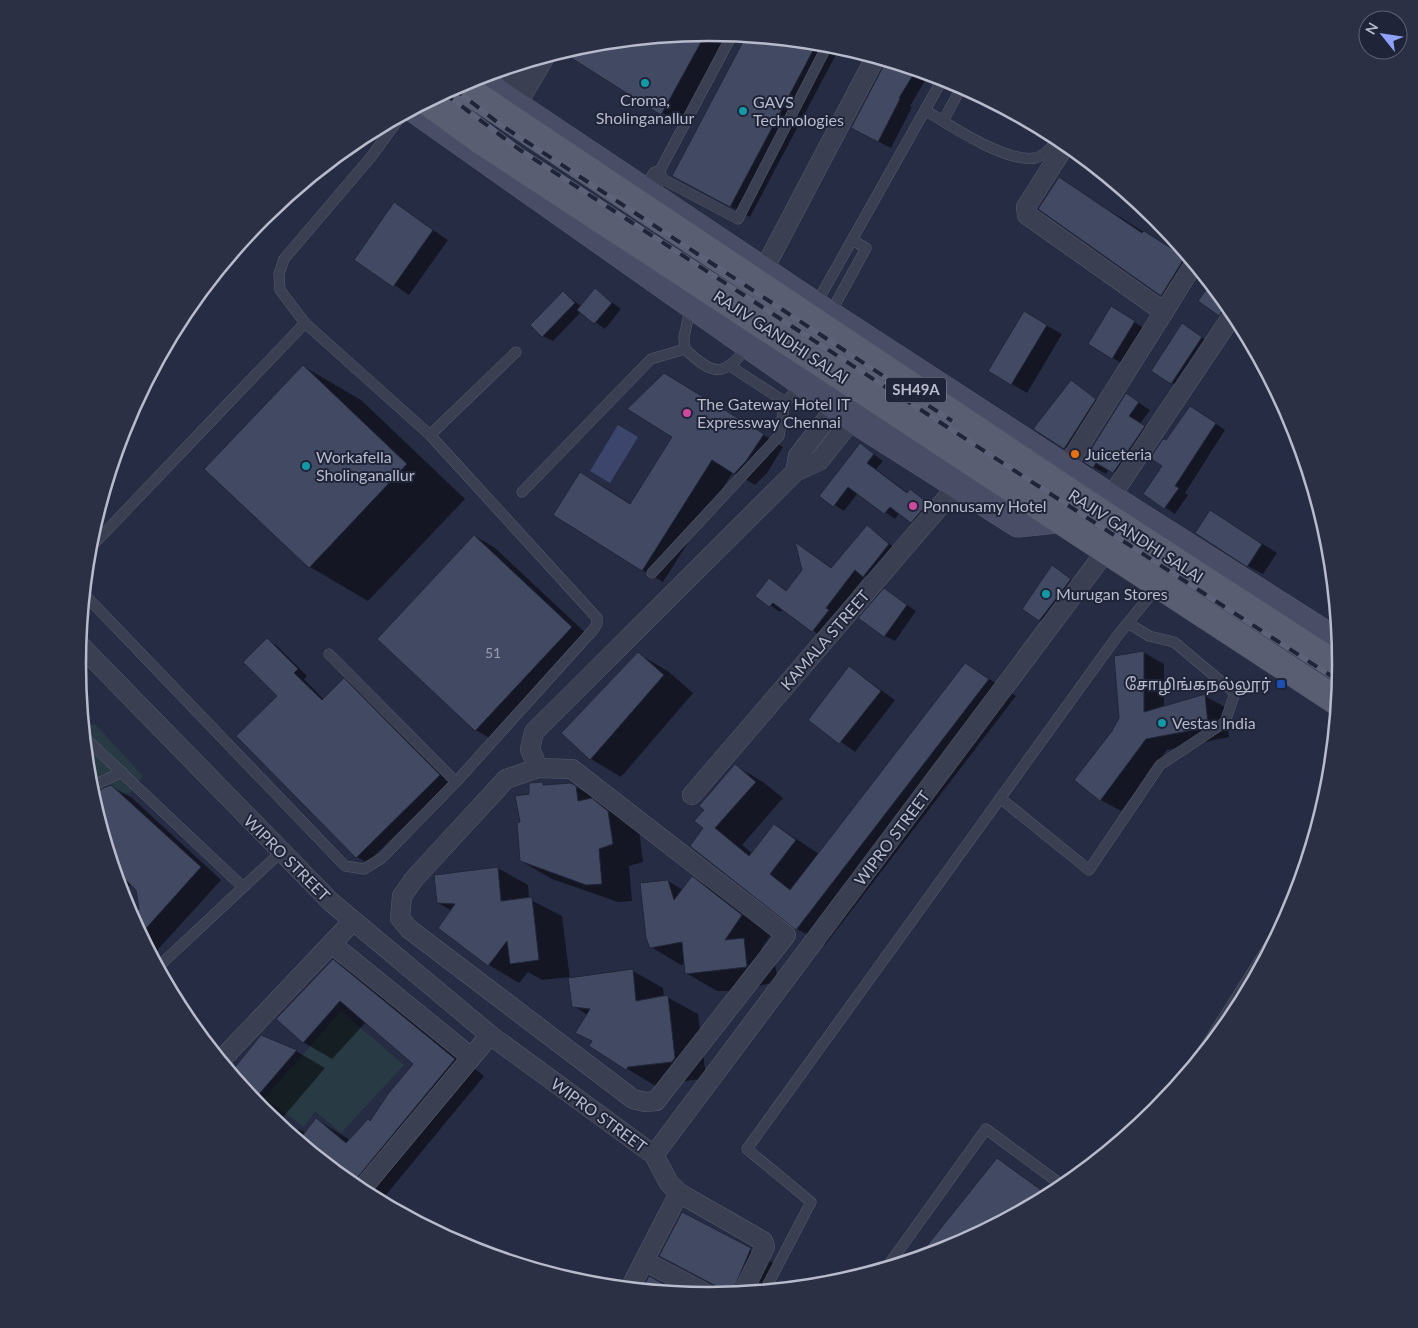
<svg xmlns="http://www.w3.org/2000/svg" width="1418" height="1328" viewBox="0 0 1418 1328" font-family="Lato,'Noto Sans Tamil',sans-serif">
  <style>
    .green { fill: #283a43 }
    .water { fill: #3c456b }
    .shadow { fill: #0007 }
    .building { fill: #424963; stroke: #21263a }
    .lines { fill: none; stroke-linecap: round; stroke-linejoin: round }
    .lane-casing { stroke: #565a6c; stroke-width: 11 }
    .street-casing { stroke: #565a6c; stroke-width: 20 }
    .secondary-casing { stroke: #565a6c; stroke-width: 29 }
    .primary-casing { stroke: #44485b; stroke-width: 29 }
    .lane { stroke: #3b3f52; stroke-width: 10 }
    .street { stroke: #3b3f52; stroke-width: 19 }
    .secondary { stroke: #494d65; stroke-width: 28 }
    .primary { stroke: #595e72; stroke-width: 28 }
    .rail-casing { stroke: #5d6279; stroke-width: 5.5 }
    .rail { stroke: #1f2438; stroke-width: 4; stroke-dasharray: 11; stroke-linecap: butt }
    .culture-dot { fill: #0f9aa8; stroke: #1f2438; stroke-width: 2 }
    .hotel-dot { fill: #d1479c; stroke: #1f2438; stroke-width: 2 }
    .food-dot { fill: #e8710a; stroke: #1f2438; stroke-width: 2 }
    .transit-dot { fill: #1a4fb4; stroke: #1f2438; stroke-width: 2 }
    .labels { text-anchor: middle; stroke-width: 4; stroke-linejoin: round; paint-order: stroke }
    .number-label { font-size: 14px; fill: #9a9eb2 }
    .shield { fill: #1f2438; stroke: #8a8ea0; stroke-width: 1 }
    .shield-label { font-size: 15px; font-weight: bold; fill: #b8bbcc }
    .poi-label { font-size: 16px; fill: #b8bbcc; stroke: #1f2438; text-anchor: start }
    .street-label { font-size: 16px; fill: #b8bbcc; stroke: #1f2438 }
    .rim { fill: none; stroke: #b8bbcc; stroke-width: 2.5 }
  </style>
  <rect width="100%" height="100%" fill="#262c43"/>
  <g class="green">
    <path d="M 95,724 L 143,776 L 130,793 L 92,794 L 84,727 Z"/>
    <path d="M 341,1011 L 404,1065 L 341,1133 L 315,1111 L 304,1127 L 265,1098 Z"/>
  </g>
  <path class="water" d="M 618,425 L 638,437 L 610,483 L 590,471 Z"/>
  <g class="shadow">
    <path d="M 709,33 L 731,35 L 682,125 L 563,51 L 586,45 Z"/>
    <path d="M 748,36 L 840,47 L 750,217 L 693,187 Z"/>
    <path d="M 886,61 L 929,74 L 910,106 L 912,107 L 891,148 L 865,135 Z"/>
    <path d="M 1059,179 L 1192,262 L 1201,273 L 1180,305 L 1161,295 Z"/>
    <path d="M 394,204 L 448,240 L 409,295 L 356,259 Z"/>
    <path d="M 1211,285 L 1234,313 L 1229,320 L 1200,301 Z"/>
    <path d="M 595,290 L 621,309 L 605,329 L 581,312 L 553,341 L 543,336 L 563,293 L 581,306 Z"/>
    <path d="M 1112,308 L 1144,328 L 1123,364 L 1090,344 Z"/>
    <path d="M 1025,313 L 1062,334 L 1027,393 L 990,371 Z"/>
    <path d="M 1192,330 L 1211,344 L 1182,389 L 1153,371 Z"/>
    <path d="M 303,366 L 361,400 L 465,499 L 368,601 L 310,567 Z"/>
    <path d="M 1071,381 L 1110,409 L 1080,457 L 1035,429 Z"/>
    <path d="M 685,386 L 783,447 L 767,473 L 755,485 L 733,472 L 663,582 L 642,570 L 601,485 L 631,504 L 674,437 Z"/>
    <path d="M 1127,395 L 1150,410 L 1140,424 L 1156,434 L 1126,479 L 1109,469 L 1106,474 L 1093,467 Z"/>
    <path d="M 1201,413 L 1225,430 L 1185,493 L 1188,495 L 1175,514 L 1145,494 L 1164,466 L 1167,442 Z"/>
    <path d="M 860,445 L 883,461 L 876,469 L 908,493 L 910,491 L 937,509 L 922,527 L 900,512 L 895,519 L 858,493 L 844,511 L 821,496 Z"/>
    <path d="M 1210,511 L 1277,553 L 1263,574 L 1248,566 Z"/>
    <path d="M 867,527 L 899,551 L 873,581 L 865,576 L 835,615 L 822,637 L 783,609 L 780,612 L 757,596 L 769,580 L 787,591 L 803,570 L 797,544 L 832,568 Z"/>
    <path d="M 475,536 L 495,548 L 592,639 L 496,742 L 476,730 Z"/>
    <path d="M 1057,570 L 1075,582 L 1044,623 L 1023,609 Z"/>
    <path d="M 885,590 L 916,611 L 895,641 L 885,636 Z"/>
    <path d="M 267,640 L 277,646 L 307,676 L 304,679 L 324,700 L 344,680 L 354,686 L 449,782 L 367,863 L 357,857 L 278,696 Z"/>
    <path d="M 1143,652 L 1164,664 L 1164,707 L 1205,696 L 1225,707 L 1229,737 L 1167,750 L 1121,811 L 1101,800 L 1113,731 L 1120,719 Z"/>
    <path d="M 639,654 L 669,672 L 693,693 L 621,777 L 591,759 L 562,733 Z"/>
    <path d="M 966,664 L 1016,696 L 825,945 L 797,929 L 691,846 L 704,828 L 706,810 L 736,766 L 763,782 L 783,798 L 742,845 L 753,854 L 775,825 L 819,854 Z"/>
    <path d="M 850,668 L 895,700 L 855,752 L 810,719 Z"/>
    <path d="M 542,783 L 548,786 L 571,784 L 602,802 L 607,809 L 639,830 L 643,862 L 629,866 L 632,901 L 618,902 L 552,879 L 521,861 L 522,823 L 530,795 Z"/>
    <path d="M 111,786 L 132,798 L 221,880 L 152,956 L 132,918 L 140,910 L 137,889 L 133,885 L 120,887 L 93,800 L 102,790 Z"/>
    <path d="M 498,868 L 528,885 L 529,899 L 562,916 L 570,979 L 633,971 L 663,988 L 664,997 L 667,997 L 698,1014 L 706,1076 L 703,1079 L 659,1084 L 657,1087 L 590,1046 L 593,1042 L 577,1032 L 588,1015 L 573,1006 L 570,977 L 542,980 L 528,972 L 519,983 L 489,965 L 440,928 L 452,911 L 438,903 Z"/>
    <path d="M 692,878 L 723,895 L 772,933 L 761,949 L 774,957 L 778,982 L 730,991 L 717,991 L 686,973 L 685,964 L 681,965 L 651,947 L 668,881 L 683,890 Z"/>
    <path d="M 333,960 L 362,977 L 484,1076 L 381,1201 L 358,1189 L 294,1136 L 299,1129 L 306,1133 L 316,1119 L 350,1140 L 371,1123 L 415,1063 L 366,1022 L 332,1059 L 303,1042 Z"/>
    <path d="M 261,1037 L 296,1051 L 325,1068 L 278,1123 L 262,1110 L 232,1073 Z"/>
    <path d="M 998,1159 L 1049,1195 L 950,1248 Z"/>
    <path d="M 682,1214 L 781,1267 L 771,1289 L 720,1294 L 719,1288 L 661,1256 Z"/>
  </g>
  <g class="building">
    <path d="M 706,33 L 661,115 L 562,52 L 586,45 Z"/>
    <path d="M 746,36 L 817,43 L 730,207 L 672,176 Z"/>
    <path d="M 886,61 L 916,70 L 899,98 L 900,99 L 878,142 L 851,128 Z"/>
    <path d="M 1059,177 L 1142,233 L 1144,231 L 1185,257 L 1161,296 L 1038,209 Z"/>
    <path d="M 394,202 L 433,230 L 393,287 L 354,260 Z"/>
    <path d="M 1210,284 L 1227,304 L 1219,316 L 1198,301 Z"/>
    <path d="M 595,288 L 612,303 L 594,324 L 577,310 Z"/>
    <path d="M 563,291 L 575,303 L 542,337 L 530,325 Z"/>
    <path d="M 1111,306 L 1135,321 L 1112,359 L 1088,344 Z"/>
    <path d="M 1024,311 L 1047,325 L 1011,385 L 988,371 Z"/>
    <path d="M 1182,323 L 1202,337 L 1171,384 L 1151,371 Z"/>
    <path d="M 303,365 L 407,464 L 309,568 L 204,469 Z"/>
    <path d="M 664,373 L 764,434 L 746,461 L 734,474 L 712,460 L 642,571 L 553,515 L 580,472 L 630,504 L 672,437 L 627,409 Z"/>
    <path d="M 1071,380 L 1096,399 L 1064,449 L 1033,429 Z"/>
    <path d="M 1126,393 L 1139,402 L 1129,416 L 1145,426 L 1113,473 L 1096,463 L 1093,468 L 1083,462 Z"/>
    <path d="M 1190,406 L 1216,423 L 1175,486 L 1179,488 L 1164,509 L 1143,494 L 1162,466 L 1150,458 L 1163,439 L 1166,440 Z"/>
    <path d="M 860,443 L 874,454 L 867,463 L 907,493 L 910,489 L 928,503 L 911,523 L 890,507 L 884,514 L 848,487 L 833,507 L 819,496 Z"/>
    <path d="M 1210,510 L 1262,544 L 1247,567 L 1195,533 Z"/>
    <path d="M 867,525 L 889,544 L 863,577 L 855,570 L 826,608 L 829,610 L 812,632 L 773,603 L 769,607 L 755,596 L 769,578 L 786,591 L 802,570 L 795,542 L 831,568 Z"/>
    <path d="M 474,535 L 572,627 L 475,731 L 377,639 Z"/>
    <path d="M 1052,565 L 1071,579 L 1039,621 L 1022,609 Z"/>
    <path d="M 884,588 L 907,605 L 884,637 L 858,618 Z"/>
    <path d="M 267,638 L 298,669 L 294,673 L 322,700 L 344,678 L 440,775 L 356,858 L 236,736 L 277,696 L 243,662 Z"/>
    <path d="M 1144,651 L 1144,712 L 1205,694 L 1208,725 L 1204,728 L 1146,739 L 1100,801 L 1074,780 L 1112,731 L 1119,718 L 1114,656 Z"/>
    <path d="M 638,652 L 664,675 L 590,760 L 561,733 Z"/>
    <path d="M 965,663 L 989,679 L 796,930 L 690,846 L 703,828 L 694,821 L 704,810 L 699,806 L 735,764 L 756,782 L 715,828 L 749,856 L 774,824 L 796,840 L 770,874 L 790,890 Z"/>
    <path d="M 849,666 L 881,691 L 839,744 L 808,720 Z"/>
    <path d="M 543,782 L 543,785 L 571,783 L 576,786 L 578,801 L 592,798 L 608,811 L 613,844 L 599,849 L 602,884 L 586,885 L 520,861 L 517,823 L 520,822 L 515,796 L 529,794 L 529,783 Z"/>
    <path d="M 111,785 L 201,867 L 141,934 L 132,917 L 139,909 L 136,890 L 120,874 L 116,874 L 93,798 L 101,789 Z"/>
    <path d="M 498,867 L 501,901 L 532,897 L 539,960 L 510,964 L 507,941 L 488,966 L 438,928 L 455,904 L 437,903 L 434,875 Z"/>
    <path d="M 692,876 L 742,915 L 725,940 L 744,938 L 747,967 L 685,974 L 682,942 L 650,948 L 646,938 L 640,883 L 668,880 L 674,900 Z"/>
    <path d="M 333,959 L 455,1059 L 352,1184 L 299,1140 L 316,1118 L 346,1143 L 368,1119 L 370,1121 L 388,1094 L 413,1064 L 340,1001 L 303,1043 L 276,1019 Z"/>
    <path d="M 633,969 L 636,1001 L 668,995 L 675,1058 L 672,1062 L 628,1067 L 626,1070 L 589,1046 L 592,1041 L 575,1033 L 590,1009 L 572,1007 L 568,978 Z"/>
    <path d="M 261,1035 L 297,1050 L 254,1100 L 231,1072 Z"/>
    <path d="M 997,1158 L 1048,1195 L 950,1248 L 917,1258 Z"/>
    <path d="M 682,1212 L 751,1248 L 732,1293 L 724,1294 L 714,1285 L 659,1256 Z"/>
    <path d="M 649,1276 L 680,1293 L 642,1289 Z"/>
  </g>
  <g class="lines">
    <g class="lane-casing">
      <g id="lane">
        <path d="M 732,35 L 657,176 L 738,219 L 828,44"/>
        <path d="M 925,110 C 949,125 1006,163 1035,158 C 1044,156 1054,146 1058,138"/>
        <path d="M 943,121 L 962,86"/>
        <path d="M 816,304 L 943,78"/>
        <path d="M 691,305 L 684,337 L 685,349 C 713,376 724,378 748,346"/>
        <path d="M 830,314 L 866,248 L 852,240"/>
        <path d="M 730,366 L 785,402"/>
        <path d="M 430,435 L 516,352"/>
        <path d="M 522,492 L 651,359 L 685,349"/>
        <path d="M 89,549 L 305,323"/>
        <path d="M 652,573 L 779,436 L 785,402 L 802,385"/>
        <path d="M 84,594 L 345,866 L 364,869 L 382,858 L 456,782 L 593,630 L 597,624 L 597,618 L 430,435 L 305,323 L 280,290 L 279,274 L 284,259 L 371,157 L 401,116"/>
        <path d="M 329,654 L 456,782"/>
        <path d="M 85,738 L 243,887"/>
        <path d="M 90,787 L 122,772"/>
        <path d="M 1000,798 L 1089,870 L 1160,765 L 1225,722 L 1235,693 L 1174,642 L 1149,636 L 1128,623"/>
        <path d="M 158,967 L 281,852"/>
        <path d="M 1199,1057 L 1282,925"/>
        <path d="M 887,1267 L 986,1129 L 1063,1186"/>
        <path d="M 765,1290 L 811,1202 L 747,1149 L 1118,635 L 1158,586"/>
      </g>
    </g>
    <g class="street-casing">
      <g id="street">
        <path d="M 496,106 L 520,65"/>
        <path d="M 516,106 L 545,57"/>
        <path d="M 1066,144 L 1026,207 L 1027,215 L 1164,312"/>
        <path d="M 647,193 L 657,176"/>
        <path d="M 763,271 L 875,58"/>
        <path d="M 1065,469 L 1194,264"/>
        <path d="M 795,472 L 798,456 L 837,406"/>
        <path d="M 1110,498 L 1234,313"/>
        <path d="M 79,644 L 331,902 L 490,1035 L 654,1155 L 669,1183 L 679,1193"/>
        <path d="M 538,768 L 572,769 L 786,935 L 656,1101 L 645,1102 L 633,1099 L 409,929 L 400,918 L 402,896 L 414,879 L 506,779 L 538,768 L 530,749 L 534,732 L 795,472 L 819,461 L 854,417"/>
        <path d="M 692,795 L 958,485"/>
        <path d="M 332,944 L 471,1057"/>
        <path d="M 221,1060 L 353,921"/>
        <path d="M 654,1155 L 1106,551"/>
        <path d="M 361,1190 L 490,1035"/>
        <path d="M 644,1261 L 709,1295"/>
        <path d="M 630,1288 L 679,1193 L 763,1241 L 765,1247 L 743,1292"/>
      </g>
    </g>
    <g class="secondary-casing">
      <g id="secondary">
        <path d="M 478,77 L 501,96 L 815,306 L 1110,498 L 1338,643"/>
        <path d="M 415,109 L 859,422 L 1018,523 L 1057,519"/>
      </g>
    </g>
    <g class="primary-casing">
      <g id="primary">
        <path d="M 460,85 L 1093,508 L 1340,668"/>
        <path d="M 428,102 L 479,139 L 1337,701"/>
      </g>
    </g>
    <use href="#lane" class="lane"/>
    <use href="#street" class="street"/>
    <use href="#secondary" class="secondary"/>
    <use href="#primary" class="primary"/>
    <g class="rail-casing">
      <g id="rail">
        <path d="M 453,88 L 501,125 L 952,421"/>
        <path d="M 444,93 L 520,150 L 1339,681"/>
      </g>
    </g>
    <use href="#rail" class="rail"/>
  </g>
  <g class="culture-dot">
    <circle cx="645" cy="83" r="5"/>
    <circle cx="743" cy="111" r="5"/>
    <circle cx="306" cy="466" r="5"/>
    <circle cx="1046" cy="594" r="5"/>
    <circle cx="1162" cy="723" r="5"/>
  </g>
  <g class="hotel-dot">
    <circle cx="687" cy="413" r="5"/>
    <circle cx="913" cy="506" r="5"/>
  </g>
  <circle class="food-dot" cx="1075" cy="454" r="5"/>
  <rect class="transit-dot" x="1276" y="679" width="10" height="10" rx="2.5"/>
  <g class="labels">
    <g class="number-label">
      <text x="493" y="658">51</text>
    </g>
    <rect class="shield" x="886" y="377.5" width="60" height="25" rx="4"/>
    <g class="shield-label">
      <text x="916" y="395">SH49A</text>
    </g>
    <g class="poi-label">
      <text x="645" y="106" text-anchor="middle">Croma,<tspan x="645" dy="18">Sholinganallur</tspan></text>
      <text x="753" y="108">GAVS<tspan x="753" dy="18">Technologies</tspan></text>
      <text x="697" y="410">The Gateway Hotel IT<tspan x="697" dy="18">Expressway Chennai</tspan></text>
      <text x="1085" y="460">Juiceteria</text>
      <text x="316" y="463">Workafella<tspan x="316" dy="18">Sholinganallur</tspan></text>
      <text x="923" y="512">Ponnusamy Hotel</text>
      <text x="1056" y="600">Murugan Stores</text>
      <text x="1271" y="690" text-anchor="end">சோழிங்கநல்லூர்</text>
      <text x="1172" y="729">Vestas India</text>
    </g>
    <g class="street-label">
      <text transform="translate(781 337) rotate(33)" y="6">RAJIV GANDHI SALAI</text>
      <text transform="translate(1136 536) rotate(33)" y="6">RAJIV GANDHI SALAI</text>
      <text transform="translate(825 640) rotate(-49)" y="6">KAMALA STREET</text>
      <text transform="translate(892 838) rotate(-53)" y="6">WIPRO STREET</text>
      <text transform="translate(287 858) rotate(45)" y="6">WIPRO STREET</text>
      <text transform="translate(599 1115) rotate(36)" y="6">WIPRO STREET</text>
    </g>
  </g>
  <path d="M0 0H1418V1328H0ZM86 664a623 623 0 1 1 1246 0a623 623 0 1 1-1246 0Z" fill="#2b3044" fill-rule="evenodd"/>
  <path class="rim" d="M86 664a623 623 0 1 1 1246 0a623 623 0 1 1-1246 0Z"/>
  <g transform="translate(1383 35) rotate(300)"><circle r="24" fill="#1f2438" stroke="#5c6073"/>
  <path d="M0-4L9 19L0 12L-9 19Z" fill="#90a1f9"/>
  <text y="-8" font-size="14" font-weight="bold" text-anchor="middle" fill="#b8bbcc">N</text>
  </g>
</svg>
